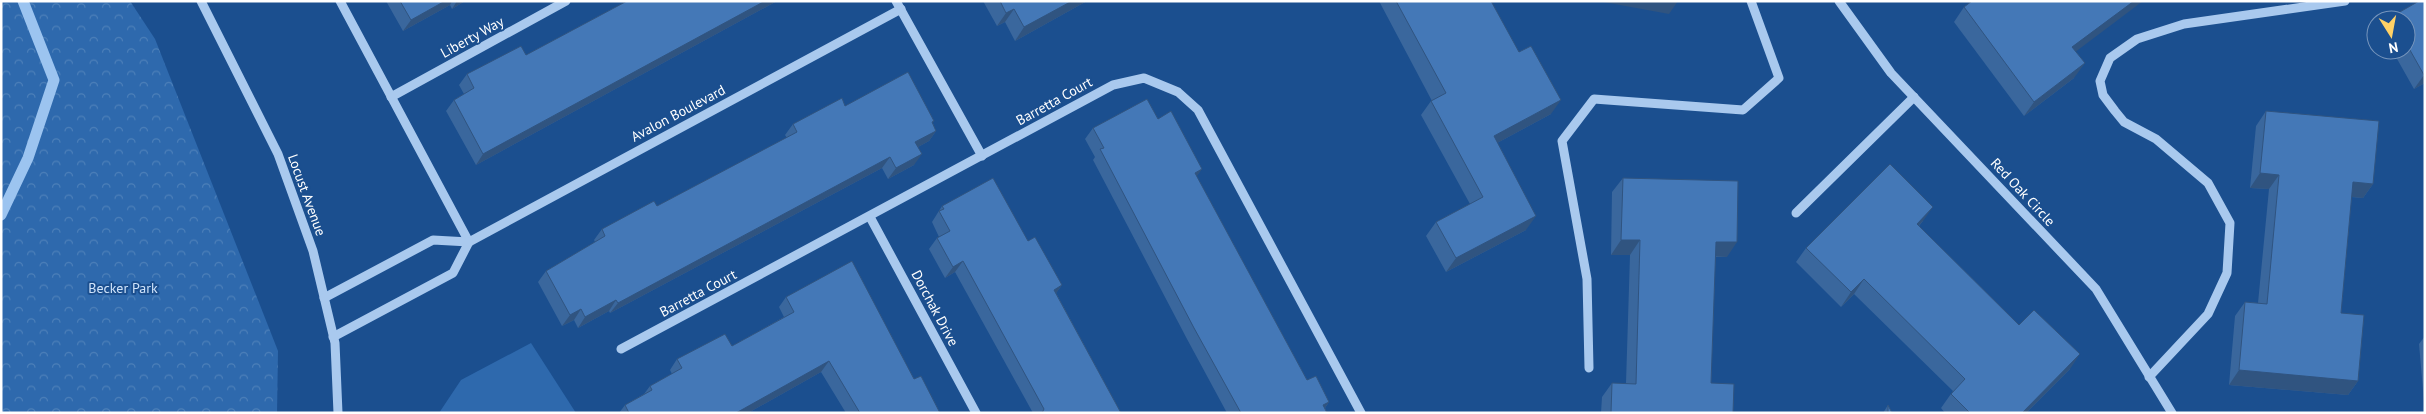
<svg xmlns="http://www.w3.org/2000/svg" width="2426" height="414" viewBox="0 0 2426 414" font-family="'PT Sans',sans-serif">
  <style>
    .green { fill: #2e69ad }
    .park { fill: url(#park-crowns) }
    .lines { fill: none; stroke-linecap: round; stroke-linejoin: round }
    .stream { stroke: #9cc4f0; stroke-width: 11 }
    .minor { stroke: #a9c9ee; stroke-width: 9 }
    .wall { fill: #3a679d }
    .shaded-wall { fill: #305480 }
    .building { fill: #4478b7; stroke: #305480 }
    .labels { text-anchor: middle; stroke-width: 4; stroke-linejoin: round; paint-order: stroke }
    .street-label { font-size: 14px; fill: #fff; stroke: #1b4f8f }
    .park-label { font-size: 14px; fill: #cfe3fa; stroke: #1b4f8f }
  </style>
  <defs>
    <pattern id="park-crowns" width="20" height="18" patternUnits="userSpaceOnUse" patternTransform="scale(1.25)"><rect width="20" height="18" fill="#2e69ad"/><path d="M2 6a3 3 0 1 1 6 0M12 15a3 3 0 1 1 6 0" fill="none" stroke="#4d80b9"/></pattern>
  </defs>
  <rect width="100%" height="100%" fill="#1b4f8f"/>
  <path class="green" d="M 531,343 L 576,413 L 439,413 L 461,380 Z"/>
  <path class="park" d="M 1,1 L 130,1 L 155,39 L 278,351 L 277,413 L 1,413 Z"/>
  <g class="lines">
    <path class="stream" d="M 1,215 L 28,158 L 54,80 L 23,1"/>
    <g class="minor">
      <path d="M 201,1 L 278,154 L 313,251 L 335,343 L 338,413"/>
      <path d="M 340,1 L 469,242"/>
      <path d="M 896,1 L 982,156"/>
      <path d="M 1839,1 L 1891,73 L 2096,289 L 2172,413"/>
      <path d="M 391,97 L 566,1"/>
      <path d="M 1796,213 L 1914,97"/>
      <path d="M 870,217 L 976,413"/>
      <path d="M 324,298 L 433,240 L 469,242 L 901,9"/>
      <path d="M 333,337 L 453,273 L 469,242"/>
      <path d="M 621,349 L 1113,85 L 1144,78 L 1178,92 L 1198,110 L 1361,413"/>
      <path d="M 1589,368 L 1587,279 L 1562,141 L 1594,99 L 1743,110 L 1779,78 L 1751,1"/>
      <path d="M 2149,377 L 2208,314 L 2227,273 L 2230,223 L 2208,183 L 2156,139 L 2124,122 L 2115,111 L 2103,95 L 2100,81 L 2110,58 L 2137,39 L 2184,24 L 2345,1"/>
    </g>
  </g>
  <g class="wall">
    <path d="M 386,1 L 465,1 L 452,9 L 450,5 L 403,31 Z"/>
    <path d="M 627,1 L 777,1 L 476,165 L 446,111 L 454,100 L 464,94 L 459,85 L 467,74 L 526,55 Z"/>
    <path d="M 983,1 L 1087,1 L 1015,41 L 1005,22 L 997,26 Z"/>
    <path d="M 1379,1 L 1491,1 L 1551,114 L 1497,143 L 1526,230 L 1446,272 L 1426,236 L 1436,222 L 1470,204 L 1421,115 L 1431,101 L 1432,101 Z"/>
    <path d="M 2425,1 L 2425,83 L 2414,89 L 2392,50 L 2406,50 L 2406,20 L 2389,20 L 2391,17 Z"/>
    <path d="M 1964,7 L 2076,52 L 2074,78 L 2024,116 L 1954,22 Z"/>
    <path d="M 845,106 L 933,124 L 936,131 L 929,141 L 918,147 L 914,165 L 888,179 L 882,168 L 610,313 L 609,311 L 578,328 L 574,320 L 562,326 L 538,282 L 546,271 L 595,242 L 594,240 L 602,229 L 657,206 L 787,138 L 785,135 L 793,124 Z"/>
    <path d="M 2266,111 L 2373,184 L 2363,198 L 2351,197 L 2341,313 L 2358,381 L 2348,395 L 2229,385 L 2235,316 L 2245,302 L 2258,303 L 2269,189 L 2250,188 L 2256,126 Z"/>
    <path d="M 1158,119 L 1202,169 L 1196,176 L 1307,380 L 1329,402 L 1325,408 L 1327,413 L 1227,413 L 1187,339 L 1093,160 L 1095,157 L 1085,139 L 1093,128 Z"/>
    <path d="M 1623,178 L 1727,257 L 1715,257 L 1711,383 L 1733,413 L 1601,413 L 1602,397 L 1612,383 L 1626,383 L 1630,255 L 1611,255 L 1612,192 Z"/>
    <path d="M 942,206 L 1028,241 L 1062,285 L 1056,293 L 1121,413 L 1033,413 L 955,272 L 945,278 L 929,249 L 937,238 L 939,237 L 932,222 Z"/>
    <path d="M 1923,221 L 1919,226 L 2019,325 L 2070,369 L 2026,413 L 1945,413 L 1941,408 L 1953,391 L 1854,294 L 1841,307 L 1796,262 L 1806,248 Z"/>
    <path d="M 786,297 L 914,379 L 940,413 L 846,413 L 821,372 L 748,413 L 619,413 L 625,405 L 644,394 L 650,386 L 672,374 L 670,370 L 677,359 L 732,346 L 784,317 L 779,307 Z"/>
    <path d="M 2425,336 L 2425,413 L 2419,344 Z"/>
    <path d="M 1888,405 L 1892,413 L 1883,413 Z"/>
  </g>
  <g class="shaded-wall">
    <path d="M 445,1 L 452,1 L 450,5 L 403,31 L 411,20 Z"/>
    <path d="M 457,1 L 465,1 L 452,9 Z"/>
    <path d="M 765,1 L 777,1 L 476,165 L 483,154 Z"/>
    <path d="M 1072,1 L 1087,1 L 1015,41 L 1024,27 Z"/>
    <path d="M 1598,1 L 1678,1 L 1669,14 Z"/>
    <path d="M 2134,1 L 2143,1 L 2062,62 L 2072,47 Z"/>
    <path d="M 1014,9 L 1005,22 L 997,26 L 1006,13 Z"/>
    <path d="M 2085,63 L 2074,78 L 2024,116 L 2034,102 Z"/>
    <path d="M 2425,74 L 2425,83 L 2414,89 L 2424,75 Z"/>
    <path d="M 1561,100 L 1551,114 L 1484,150 L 1494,136 Z"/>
    <path d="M 936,131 L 929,141 L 907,153 L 915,142 Z"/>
    <path d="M 922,154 L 914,165 L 888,179 L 896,168 Z"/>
    <path d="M 890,157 L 882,168 L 610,313 L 618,303 Z"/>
    <path d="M 1202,169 L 1194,180 L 1195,173 Z"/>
    <path d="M 2260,173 L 2279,175 L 2269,189 L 2250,188 Z"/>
    <path d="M 2353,182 L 2373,184 L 2363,198 L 2343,196 Z"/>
    <path d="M 1933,207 L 1923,221 L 1907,238 L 1917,224 Z"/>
    <path d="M 1536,216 L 1526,230 L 1446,272 L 1456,258 Z"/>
    <path d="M 1621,240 L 1640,240 L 1630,255 L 1611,255 Z"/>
    <path d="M 1716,242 L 1737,242 L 1727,257 L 1706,256 Z"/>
    <path d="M 963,261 L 955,272 L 945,278 L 953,267 Z"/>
    <path d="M 1864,279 L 1854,294 L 1841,307 L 1851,292 Z"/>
    <path d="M 1062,285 L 1054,296 L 1054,290 Z"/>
    <path d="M 616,300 L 609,311 L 578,328 L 585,317 Z"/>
    <path d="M 581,309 L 574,320 L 562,326 L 570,315 Z"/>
    <path d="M 2080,354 L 2070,369 L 2026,413 L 2022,413 Z"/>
    <path d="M 829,361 L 821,372 L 748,413 L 736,413 Z"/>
    <path d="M 2239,370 L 2358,381 L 2348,395 L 2229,385 Z"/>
    <path d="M 1329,402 L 1322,412 L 1323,405 Z"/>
  </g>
  <g class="building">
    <path d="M 400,1 L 445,1 L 411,20 Z"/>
    <path d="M 627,1 L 765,1 L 483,154 L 454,100 L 474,88 L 467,74 L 521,46 L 526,55 Z"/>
    <path d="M 1000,1 L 1072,1 L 1024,27 L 1014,9 L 1006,13 Z"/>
    <path d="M 1396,1 L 1491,1 L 1519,52 L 1531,46 L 1561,100 L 1494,136 L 1536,216 L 1456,258 L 1436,222 L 1483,197 L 1431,101 L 1446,93 Z"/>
    <path d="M 1972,1 L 2134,1 L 2072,47 L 2085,63 L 2034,102 L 1964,7 Z"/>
    <path d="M 2419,1 L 2425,1 L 2425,74 L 2424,75 L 2406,43 L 2406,20 L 2393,20 L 2391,17 Z"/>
    <path d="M 908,72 L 934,121 L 932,122 L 936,131 L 915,142 L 922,154 L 896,168 L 890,157 L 618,303 L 616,300 L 585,317 L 581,309 L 570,315 L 546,271 L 605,236 L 602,229 L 654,201 L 657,206 L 797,132 L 793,124 L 842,98 L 845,106 Z"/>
    <path d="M 1147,99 L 1158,119 L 1171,111 L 1202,169 L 1195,173 L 1307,380 L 1316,376 L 1329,402 L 1323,405 L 1327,413 L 1241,413 L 1194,328 L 1100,149 L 1104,148 L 1093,128 Z"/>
    <path d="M 2266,111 L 2379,121 L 2373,184 L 2353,182 L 2341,313 L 2364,315 L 2358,381 L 2239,370 L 2245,302 L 2267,304 L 2279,175 L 2260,173 Z"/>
    <path d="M 1890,164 L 1933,207 L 1917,224 L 2019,325 L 2034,310 L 2080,354 L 2022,413 L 1970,413 L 1951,394 L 1965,379 L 1864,279 L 1851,292 L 1806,248 Z"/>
    <path d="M 993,178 L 1028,241 L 1035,237 L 1062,285 L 1054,290 L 1121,413 L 1042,413 L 1044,409 L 963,261 L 953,267 L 937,238 L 950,231 L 939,211 L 944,209 L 942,206 Z"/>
    <path d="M 1623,178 L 1738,181 L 1737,242 L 1716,242 L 1711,383 L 1734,384 L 1733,413 L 1611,413 L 1612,383 L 1636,384 L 1640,240 L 1621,240 Z"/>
    <path d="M 852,261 L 914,379 L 921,376 L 940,413 L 860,413 L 829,361 L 736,413 L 629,413 L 625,405 L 652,390 L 650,386 L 682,368 L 677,359 L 725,334 L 732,346 L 794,312 L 786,297 Z"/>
    <path d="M 1888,405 L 1892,413 L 1888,413 Z"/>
  </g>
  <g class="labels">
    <g class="street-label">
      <text transform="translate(472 37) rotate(-29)" y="5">Liberty Way</text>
      <text transform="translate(1054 101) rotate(-29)" y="5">Barretta Court</text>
      <text transform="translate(678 113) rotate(-28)" y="5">Avalon Boulevard</text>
      <text transform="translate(2023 192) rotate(47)" y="5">Red Oak Circle</text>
      <text transform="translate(307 195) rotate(70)" y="5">Locust Avenue</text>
      <text transform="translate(698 293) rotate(-28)" y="5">Barretta Court</text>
      <text transform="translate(935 308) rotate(62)" y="5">Dorchak Drive</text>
    </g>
    <g class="park-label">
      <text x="123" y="293">Becker Park</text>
    </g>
  </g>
  <rect width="2426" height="414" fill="none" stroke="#ffffff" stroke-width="5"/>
  <g transform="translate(2391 35) rotate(169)"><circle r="24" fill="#1b4f8f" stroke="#7695bc"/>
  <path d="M0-4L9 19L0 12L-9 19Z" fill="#ffd166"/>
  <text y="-8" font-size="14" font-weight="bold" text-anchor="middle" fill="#ffffff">N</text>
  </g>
</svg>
